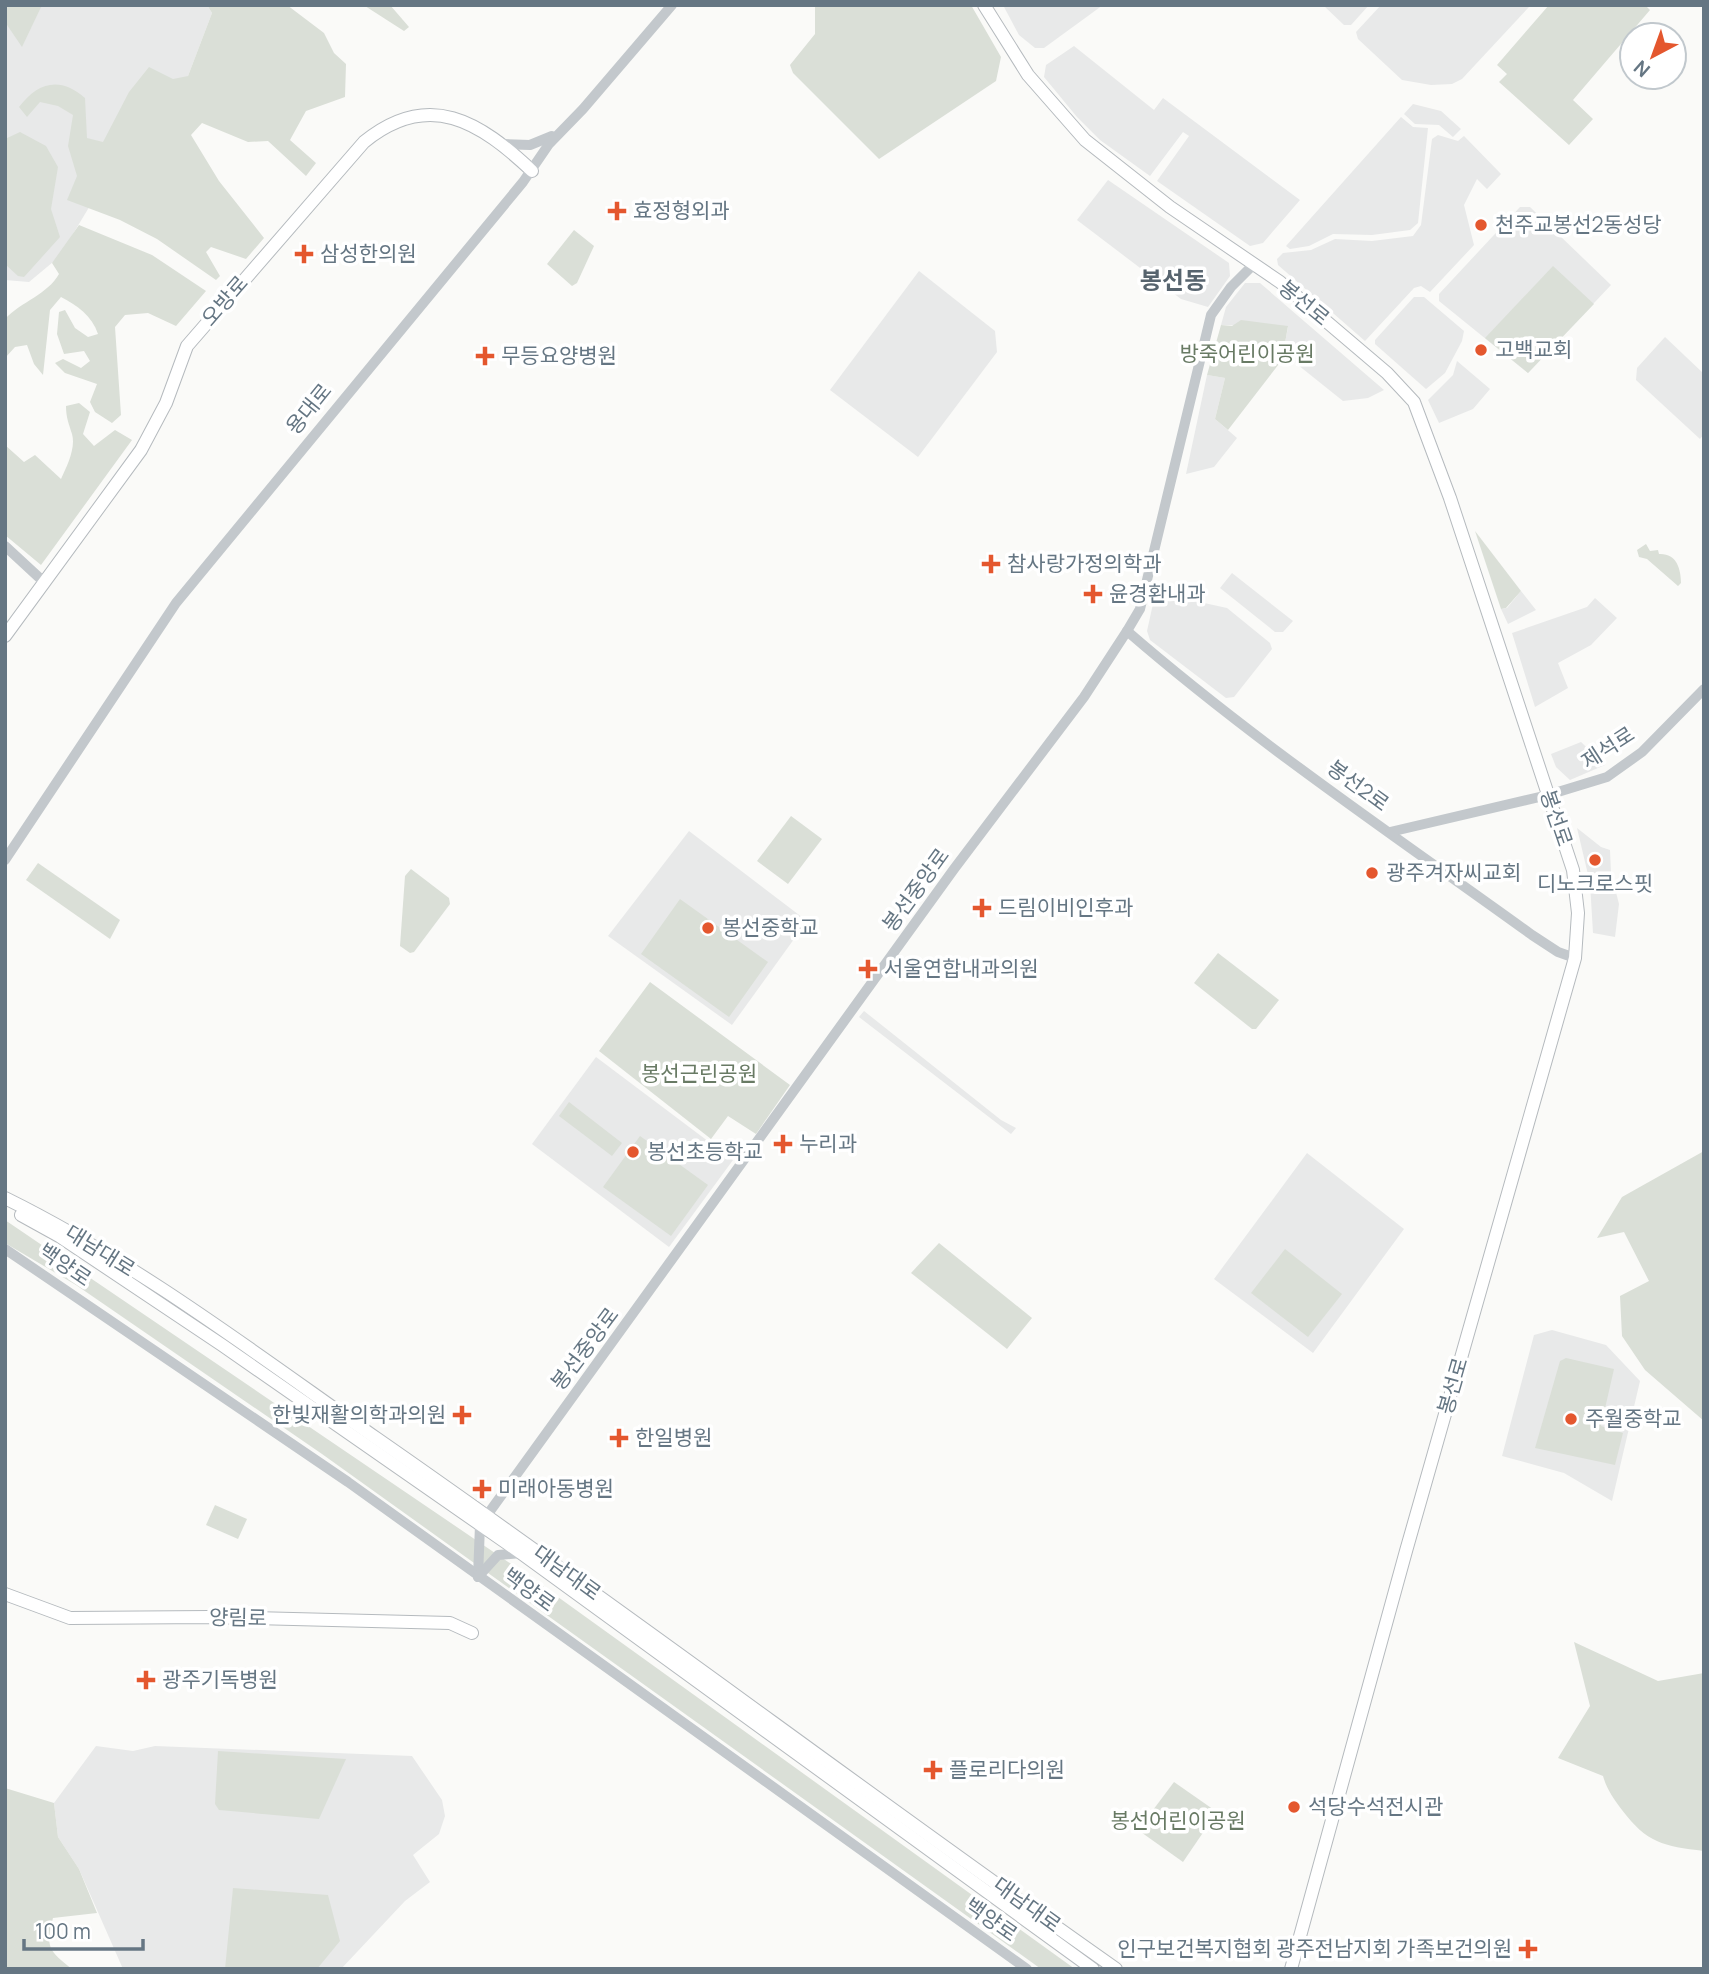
<svg xmlns="http://www.w3.org/2000/svg" width="1709" height="1974" viewBox="0 0 1709 1974" font-family="Manrope,'Noto Sans KR',sans-serif">
  <style>
    .built { fill: #e8e9e9 }
    .green { fill: #dadfd7 }
    .lines { fill: none; stroke-linecap: round; stroke-linejoin: round }
    .major-casing { stroke: #b5babe; stroke-width: 14 }
    .minor { stroke: #c3c8cc; stroke-width: 10 }
    .major { stroke: #fff; stroke-width: 12 }
    .poi-dot { fill: #e4572e; stroke: #fff; stroke-width: 2.5 }
    .labels { text-anchor: middle; stroke-width: 7; stroke-linejoin: round; paint-order: stroke }
    .poi-label { font-size: 21px; fill: #657683; stroke: #fff; text-anchor: start }
    .street-label { font-size: 21px; fill: #657683; stroke: #fff }
    .park-label { font-size: 21px; fill: #687a64; stroke: #fff }
    .quarter-label { font-size: 24px; font-weight: bold; fill: #57646e; stroke: #fff }
  </style>
  <rect width="100%" height="100%" fill="#fafaf8"/>
  <g class="built">
    <path d="M 5,5 L 207,5 L 212,13 L 188,76 L 88,209 L 59,257 L 29,282 L 5,280 Z"/>
    <path d="M 1003,5 L 1103,5 L 1044,48 L 1035,48 L 1019,35 Z"/>
    <path d="M 1323,5 L 1369,5 L 1351,25 L 1344,25 Z"/>
    <path d="M 1381,5 L 1527,5 L 1529,7 L 1462,79 L 1452,84 L 1431,85 L 1402,80 L 1358,39 L 1356,32 Z"/>
    <path d="M 1074,46 L 1154,110 L 1163,98 L 1300,200 L 1263,243 L 1250,246 L 1157,181 L 1189,136 L 1183,132 L 1150,176 L 1100,140 L 1077,117 L 1044,77 L 1046,65 Z"/>
    <path d="M 1413,104 L 1441,111 L 1461,129 L 1453,137 L 1439,125 L 1415,124 L 1404,114 Z"/>
    <path d="M 1401,117 L 1413,127 L 1428,128 L 1418,223 L 1410,230 L 1372,235 L 1333,234 L 1309,246 L 1290,249 L 1286,246 Z"/>
    <path d="M 1438,135 L 1458,141 L 1464,136 L 1501,174 L 1487,189 L 1477,179 L 1464,205 L 1474,245 L 1430,292 L 1421,286 L 1414,288 L 1365,341 L 1278,265 L 1277,259 L 1283,253 L 1311,250 L 1335,239 L 1372,241 L 1413,236 L 1421,225 L 1432,139 Z"/>
    <path d="M 1108,180 L 1229,263 L 1230,276 L 1208,307 L 1181,299 L 1077,220 Z"/>
    <path d="M 1520,207 L 1530,207 L 1611,285 L 1528,373 L 1439,301 L 1439,294 Z"/>
    <path d="M 919,271 L 995,331 L 997,352 L 918,457 L 830,390 Z"/>
    <path d="M 1245,283 L 1260,283 L 1384,390 L 1368,398 L 1343,401 L 1283,353 L 1288,327 L 1221,325 L 1226,307 Z"/>
    <path d="M 1414,297 L 1424,297 L 1464,331 L 1462,341 L 1445,373 L 1426,389 L 1375,344 L 1375,340 Z"/>
    <path d="M 1665,337 L 1704,374 L 1704,434 L 1700,439 L 1636,380 L 1637,368 Z"/>
    <path d="M 1457,361 L 1490,389 L 1473,409 L 1439,423 L 1428,400 L 1453,375 Z"/>
    <path d="M 1207,375 L 1225,378 L 1215,419 L 1237,438 L 1214,467 L 1186,474 Z"/>
    <path d="M 1232,573 L 1293,621 L 1283,632 L 1275,632 L 1220,588 Z"/>
    <path d="M 1521,591 L 1536,610 L 1508,624 L 1501,609 L 1507,608 Z"/>
    <path d="M 1163,594 L 1227,608 L 1270,643 L 1272,649 L 1234,697 L 1226,698 L 1150,640 L 1147,631 L 1154,599 Z"/>
    <path d="M 1595,598 L 1617,618 L 1591,645 L 1558,663 L 1568,688 L 1535,707 L 1512,633 L 1587,607 Z"/>
    <path d="M 1581,742 L 1605,765 L 1570,780 L 1556,767 L 1551,754 Z"/>
    <path d="M 1577,828 L 1601,847 L 1610,850 L 1611,873 L 1619,904 L 1615,937 L 1593,933 L 1590,883 Z"/>
    <path d="M 689,831 L 807,921 L 732,1025 L 608,936 Z"/>
    <path d="M 864,1011 L 1001,1120 L 1016,1128 L 1011,1134 L 859,1017 Z"/>
    <path d="M 596,1057 L 733,1160 L 669,1247 L 532,1144 Z"/>
    <path d="M 1307,1153 L 1404,1229 L 1313,1353 L 1214,1279 Z"/>
    <path d="M 1552,1330 L 1606,1345 L 1640,1381 L 1612,1501 L 1564,1473 L 1502,1456 L 1534,1335 Z"/>
    <path d="M 96,1746 L 133,1751 L 155,1746 L 412,1756 L 442,1800 L 445,1816 L 439,1834 L 413,1855 L 430,1882 L 405,1901 L 341,1969 L 123,1969 L 79,1869 L 58,1837 L 54,1803 Z"/>
  </g>
  <g class="green">
    <path d="M 5,5 L 42,5 L 22,47 L 5,22 Z"/>
    <path d="M 207,5 L 287,5 L 324,33 L 334,53 L 346,64 L 345,97 L 306,111 L 290,140 L 316,163 L 306,176 L 268,141 L 248,142 L 202,123 L 191,135 L 219,181 L 264,238 L 246,259 L 211,247 L 206,252 L 220,276 L 216,280 L 157,239 L 120,220 L 67,200 L 77,176 L 68,146 L 73,115 L 58,106 L 40,102 L 27,117 L 19,107 C 38,82 60,76 85,98 L 87,138 L 103,142 L 129,92 L 149,67 L 173,79 L 188,76 L 212,13 Z"/>
    <path d="M 390,5 L 409,27 L 404,31 L 365,6 Z"/>
    <path d="M 815,5 L 971,5 L 1001,57 L 996,81 L 879,159 L 793,73 L 790,65 L 815,34 Z"/>
    <path d="M 1549,5 L 1645,5 L 1650,10 L 1573,100 L 1593,119 L 1569,145 L 1499,82 L 1507,74 L 1497,65 Z"/>
    <path d="M 20,132 L 46,146 L 58,167 L 51,209 L 60,237 L 24,277 L 18,276 L 5,264 L 5,139 Z"/>
    <path d="M 79,225 L 152,255 L 206,291 L 176,326 L 148,313 L 125,315 L 115,327 L 121,415 L 112,423 L 95,412 L 90,402 L 97,384 L 65,373 L 55,363 L 63,359 L 81,368 L 90,361 L 84,351 L 64,354 L 57,334 L 59,312 L 65,310 L 75,328 L 88,337 L 98,334 C 92,316 77,305 61,297 L 50,310 L 43,375 L 34,364 L 27,345 L 15,347 L 5,358 L 5,319 C 22,301 47,295 59,274 L 52,263 Z"/>
    <path d="M 574,230 L 594,246 L 577,283 L 572,286 L 547,264 Z"/>
    <path d="M 1553,266 L 1594,304 L 1528,373 L 1485,338 Z"/>
    <path d="M 1241,320 L 1288,326 L 1282,360 L 1228,430 L 1215,419 L 1225,378 L 1207,375 L 1221,325 L 1232,326 Z"/>
    <path d="M 79,403 L 90,412 L 83,434 L 94,446 L 115,430 L 132,440 L 41,565 L 5,535 L 5,445 L 24,462 L 35,455 L 61,479 C 67,466 76,448 72,434 C 69,424 66,418 66,406 Z"/>
    <path d="M 1475,531 L 1521,591 L 1506,608 L 1501,609 Z"/>
    <path d="M 1646,544 L 1650,551 L 1658,550 L 1659,554 C 1676,553 1681,568 1681,583 L 1678,586 L 1647,559 L 1639,557 L 1637,550 Z"/>
    <path d="M 791,816 L 822,839 L 788,884 L 757,861 Z"/>
    <path d="M 38,863 L 120,920 L 110,939 L 26,880 Z"/>
    <path d="M 411,869 L 449,898 L 450,904 L 414,952 L 410,953 L 400,946 L 405,876 Z"/>
    <path d="M 680,899 L 768,962 L 729,1017 L 641,954 Z"/>
    <path d="M 1218,953 L 1279,1000 L 1256,1029 L 1252,1029 L 1194,983 Z"/>
    <path d="M 650,982 L 790,1085 L 756,1134 L 728,1116 L 711,1139 L 599,1051 Z"/>
    <path d="M 569,1102 L 622,1143 L 612,1156 L 559,1116 Z"/>
    <path d="M 640,1136 L 708,1185 L 671,1236 L 603,1187 Z"/>
    <path d="M 1704,1151 L 1704,1421 L 1645,1370 L 1622,1336 L 1620,1296 L 1649,1281 L 1624,1232 L 1597,1238 L 1622,1197 Z"/>
    <path d="M 5,1220 L 526,1574 L 1075,1969 L 1041,1969 L 322,1454 L 76,1285 L 5,1243 Z"/>
    <path d="M 939,1243 L 1032,1318 L 1007,1349 L 911,1273 Z"/>
    <path d="M 1285,1249 L 1342,1294 L 1308,1337 L 1251,1293 Z"/>
    <path d="M 1566,1358 L 1614,1369 L 1601,1426 L 1623,1433 L 1615,1465 L 1535,1448 L 1560,1361 Z"/>
    <path d="M 215,1505 L 247,1519 L 238,1539 L 206,1525 Z"/>
    <path d="M 1574,1642 L 1658,1681 L 1704,1673 L 1704,1851 C 1663,1846 1647,1843 1622,1810 C 1614,1799 1607,1790 1603,1776 L 1558,1758 L 1590,1706 Z"/>
    <path d="M 218,1751 L 346,1759 L 319,1819 L 219,1810 L 215,1804 Z"/>
    <path d="M 1174,1782 L 1217,1812 L 1183,1862 L 1138,1830 Z"/>
    <path d="M 5,1788 L 54,1803 L 58,1837 L 79,1869 L 97,1913 L 53,1918 C 45,1947 49,1951 72,1969 L 5,1969 Z"/>
    <path d="M 233,1888 L 328,1895 L 340,1941 L 317,1969 L 225,1969 Z"/>
  </g>
  <g class="lines">
    <g class="major-casing">
      <g id="major">
        <path d="M 984,5 L 1028,75 L 1085,140 L 1170,207 L 1280,282 L 1387,373 L 1414,402 L 1450,498 L 1573,870 L 1578,913 L 1575,958 L 1406,1551 L 1291,1969"/>
        <path d="M 5,636 L 141,450 L 166,403 L 187,346 L 364,142 C 429,89 480,122 532,171"/>
        <path d="M 5,1198 C 137,1263 256,1354 376,1438 C 625,1611 867,1794 1116,1969"/>
        <path d="M 21,1215 L 59,1236 L 222,1345 L 521,1553 L 1093,1969"/>
        <path d="M 5,1594 L 70,1618 L 210,1617 L 450,1623 L 472,1633"/>
      </g>
    </g>
    <g class="minor">
      <path d="M 503,144 L 530,145 L 552,136"/>
      <path d="M 5,546 L 45,583"/>
      <path d="M 1127,631 C 1255,742 1395,836 1532,935 L 1558,952 L 1575,958"/>
      <path d="M 1390,832 L 1548,795 L 1607,777 L 1642,752 L 1704,689"/>
      <path d="M 5,860 L 176,603 L 523,182 L 549,144 L 583,109 L 672,5"/>
      <path d="M 5,1249 L 348,1482 L 1027,1969"/>
      <path d="M 478,1577 L 480,1525 L 954,869 L 1084,697 L 1127,631 L 1140,609 L 1211,315 L 1231,287 L 1254,264"/>
      <path d="M 478,1577 L 498,1555 L 521,1553"/>
    </g>
    <use href="#major" class="major"/>
  </g>
  <g class="poi-dot">
    <path d="M613.5 200.5h7v7h7v7h-7v7h-7v-7h-7v-7h7z"/>
    <circle cx="1481" cy="225" r="7"/>
    <path d="M300.5 243.5h7v7h7v7h-7v7h-7v-7h-7v-7h7z"/>
    <circle cx="1481" cy="350" r="7"/>
    <path d="M481.5 345.5h7v7h7v7h-7v7h-7v-7h-7v-7h7z"/>
    <path d="M987.5 553.5h7v7h7v7h-7v7h-7v-7h-7v-7h7z"/>
    <path d="M1089.5 583.5h7v7h7v7h-7v7h-7v-7h-7v-7h7z"/>
    <circle cx="1595" cy="860" r="7"/>
    <circle cx="1372" cy="873" r="7"/>
    <path d="M978.5 897.5h7v7h7v7h-7v7h-7v-7h-7v-7h7z"/>
    <circle cx="708" cy="928" r="7"/>
    <path d="M864.5 958.5h7v7h7v7h-7v7h-7v-7h-7v-7h7z"/>
    <path d="M779.5 1133.5h7v7h7v7h-7v7h-7v-7h-7v-7h7z"/>
    <circle cx="633" cy="1152" r="7"/>
    <path d="M458.5 1404.5h7v7h7v7h-7v7h-7v-7h-7v-7h7z"/>
    <circle cx="1571" cy="1419" r="7"/>
    <path d="M615.5 1427.5h7v7h7v7h-7v7h-7v-7h-7v-7h7z"/>
    <path d="M478.5 1478.5h7v7h7v7h-7v7h-7v-7h-7v-7h7z"/>
    <path d="M142.5 1669.5h7v7h7v7h-7v7h-7v-7h-7v-7h7z"/>
    <path d="M929.5 1759.5h7v7h7v7h-7v7h-7v-7h-7v-7h7z"/>
    <circle cx="1294" cy="1807" r="7"/>
    <path d="M1524.5 1938.5h7v7h7v7h-7v7h-7v-7h-7v-7h7z"/>
  </g>
  <g class="labels">
    <g class="poi-label">
      <text x="633" y="218">효정형외과</text>
      <text x="1495" y="232">천주교봉선2동성당</text>
      <text x="320" y="261">삼성한의원</text>
      <text x="1495" y="357">고백교회</text>
      <text x="501" y="363">무등요양병원</text>
      <text x="1007" y="571">참사랑가정의학과</text>
      <text x="1109" y="601">윤경환내과</text>
      <text x="1386" y="880">광주겨자씨교회</text>
      <text x="1595" y="891" text-anchor="middle">디노크로스핏</text>
      <text x="998" y="915">드림이비인후과</text>
      <text x="722" y="935">봉선중학교</text>
      <text x="884" y="976">서울연합내과의원</text>
      <text x="799" y="1151">누리과</text>
      <text x="647" y="1159">봉선초등학교</text>
      <text x="446" y="1422" text-anchor="end">한빛재활의학과의원</text>
      <text x="1585" y="1426">주월중학교</text>
      <text x="635" y="1445">한일병원</text>
      <text x="498" y="1496">미래아동병원</text>
      <text x="162" y="1687">광주기독병원</text>
      <text x="949" y="1777">플로리다의원</text>
      <text x="1308" y="1814">석당수석전시관</text>
      <text x="1512" y="1956" text-anchor="end">인구보건복지협회 광주전남지회 가족보건의원</text>
    </g>
    <g class="street-label">
      <text transform="translate(225 301) rotate(-49)" y="7">오방로</text>
      <text transform="translate(1304 303) rotate(39)" y="7">봉선로</text>
      <text transform="translate(309 409) rotate(-51)" y="7">용대로</text>
      <text transform="translate(1608 748) rotate(-33)" y="7">제석로</text>
      <text transform="translate(1358 786) rotate(36)" y="7">봉선2로</text>
      <text transform="translate(1556 818) rotate(71)" y="7">봉선로</text>
      <text transform="translate(916 890) rotate(-54)" y="7">봉선중앙로</text>
      <text transform="translate(100 1251) rotate(32)" y="7">대남대로</text>
      <text transform="translate(65 1265) rotate(34)" y="7">백양로</text>
      <text transform="translate(585 1349) rotate(-53)" y="7">봉선중앙로</text>
      <text transform="translate(1453 1386) rotate(-74)" y="7">봉선로</text>
      <text transform="translate(567 1573) rotate(36)" y="7">대남대로</text>
      <text transform="translate(529 1590) rotate(36)" y="7">백양로</text>
      <text transform="translate(238 1618) rotate(1)" y="7">양림로</text>
      <text transform="translate(1027 1905) rotate(36)" y="7">대남대로</text>
      <text transform="translate(991 1920) rotate(35)" y="7">백양로</text>
    </g>
    <g class="park-label">
      <text x="1247" y="361">방죽어린이공원</text>
      <text x="699" y="1081">봉선근린공원</text>
      <text x="1178" y="1828">봉선어린이공원</text>
    </g>
    <g class="quarter-label">
      <text x="1173" y="289">봉선동</text>
    </g>
  </g>
  <rect width="1709" height="1974" fill="none" stroke="#657683" stroke-width="14"/>
  <g transform="translate(1653 56) rotate(221)"><circle r="33" fill="#ffffff" stroke="#c1c8cd" stroke-width="2"/>
  <path d="M0-5L12 26L0 18L-12 26Z" fill="#e4572e"/>
  <text y="-10" font-size="19" font-weight="bold" text-anchor="middle" fill="#657683">N</text>
  </g>
  <path d="M24 1939v10h119v-10" fill="none" stroke="#657683" stroke-width="3.5"/>
  <text x="35" y="1939" font-size="21" fill="#657683" stroke="#ffffff" stroke-width="5" paint-order="stroke">100 m</text>
</svg>
